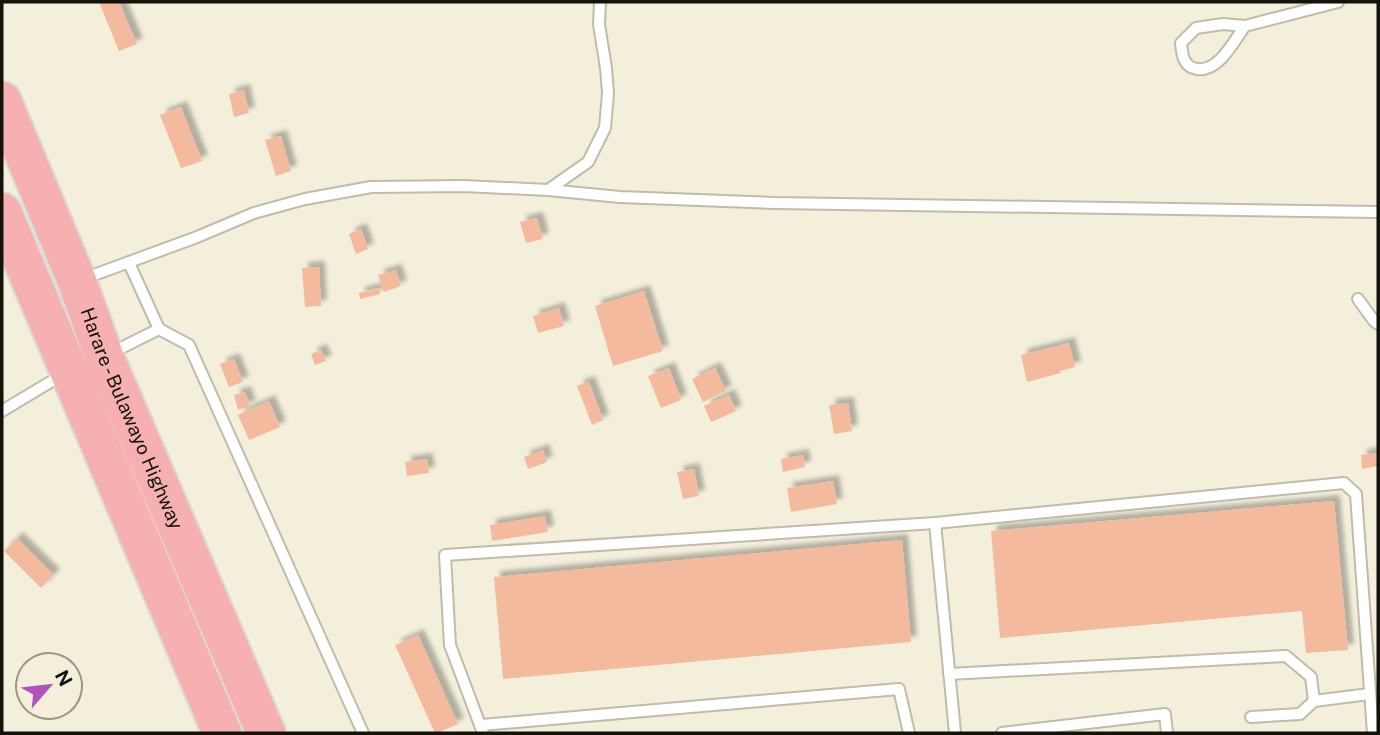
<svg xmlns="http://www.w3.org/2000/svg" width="1380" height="735" viewBox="0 0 1380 735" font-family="'Public Sans',sans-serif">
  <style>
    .building { fill: #f3ba9d; filter: url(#shadow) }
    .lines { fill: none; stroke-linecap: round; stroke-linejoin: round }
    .lane-casing { stroke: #c0bca9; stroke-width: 14 }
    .highway-casing { stroke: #d9d9d8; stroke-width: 42 }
    .lane { stroke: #fff; stroke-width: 10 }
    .highway { stroke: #f6b0af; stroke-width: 38 }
    .labels { text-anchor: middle; stroke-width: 6; stroke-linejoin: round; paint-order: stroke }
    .street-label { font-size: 19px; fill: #13120b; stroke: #f3efdb }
  </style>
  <defs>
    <filter id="shadow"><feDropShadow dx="6" dy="-6" stdDeviation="2" flood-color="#0004"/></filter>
  </defs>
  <rect width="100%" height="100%" fill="#f3efdb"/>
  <g class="building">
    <path d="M 99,2 L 119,2 L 137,44 L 119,51 Z"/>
    <path d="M 244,90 L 249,113 L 234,117 L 229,94 Z"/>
    <path d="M 181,107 L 202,161 L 181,168 L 160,115 Z"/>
    <path d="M 281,136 L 291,171 L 276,176 L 265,140 Z"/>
    <path d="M 537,218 L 543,239 L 526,243 L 520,222 Z"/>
    <path d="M 361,229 L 368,249 L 356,254 L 349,234 Z"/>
    <path d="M 319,267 L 321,306 L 305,307 L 302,268 Z"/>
    <path d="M 396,270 L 401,286 L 384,292 L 378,275 Z"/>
    <path d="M 379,288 L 380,294 L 360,299 L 359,293 Z"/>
    <path d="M 644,291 L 663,351 L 613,366 L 595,306 Z"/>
    <path d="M 559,308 L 564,326 L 538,333 L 533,316 Z"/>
    <path d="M 1069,343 L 1075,367 L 1060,371 L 1061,373 L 1027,382 L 1021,355 Z"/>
    <path d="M 321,350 L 326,361 L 315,365 L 311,354 Z"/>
    <path d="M 234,359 L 243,382 L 229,387 L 220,364 Z"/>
    <path d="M 669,368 L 681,400 L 661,408 L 648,376 Z"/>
    <path d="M 715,368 L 726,391 L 703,402 L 692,379 Z"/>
    <path d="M 589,382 L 603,420 L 592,425 L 577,386 Z"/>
    <path d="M 245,392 L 250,406 L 238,410 L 234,395 Z"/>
    <path d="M 729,395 L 736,411 L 711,422 L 704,406 Z"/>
    <path d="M 269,401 L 280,427 L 249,440 L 238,415 Z"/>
    <path d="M 848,403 L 852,431 L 834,434 L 829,405 Z"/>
    <path d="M 543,450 L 547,462 L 528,469 L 524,457 Z"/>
    <path d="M 1378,453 L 1378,466 L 1362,469 L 1361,455 Z"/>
    <path d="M 803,455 L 805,467 L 783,472 L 781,459 Z"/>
    <path d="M 427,459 L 429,473 L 407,476 L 405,462 Z"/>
    <path d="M 694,469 L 699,496 L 683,499 L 677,472 Z"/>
    <path d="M 833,481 L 837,504 L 791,512 L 787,488 Z"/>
    <path d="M 1334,501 L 1348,650 L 1306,653 L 1302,611 L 1000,638 L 991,531 Z"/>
    <path d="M 545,516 L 548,532 L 492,541 L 490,525 Z"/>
    <path d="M 17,538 L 54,575 L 41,588 L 4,551 Z"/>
    <path d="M 902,540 L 911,642 L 503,679 L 494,577 Z"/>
    <path d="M 418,635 L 458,724 L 437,733 L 435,733 L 395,645 Z"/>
  </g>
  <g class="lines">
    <g class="lane-casing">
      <g id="lane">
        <path d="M 1245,26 C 1233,42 1219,72 1197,69 C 1183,67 1182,54 1181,43 L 1196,28 L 1223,24 L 1245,26 L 1338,2"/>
        <path d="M 548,190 L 588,162 L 605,128 L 608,93 L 606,68 L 599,24 L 600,2"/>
        <path d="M 129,263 L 159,329"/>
        <path d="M 83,279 L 197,237 L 254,213 L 305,199 L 371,187 L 464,186 L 548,190 L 620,197 L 775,203 L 1378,212"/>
        <path d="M 1358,299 L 1374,321 L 1378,324"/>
        <path d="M 109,354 L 159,329 L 189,345 L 363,733"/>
        <path d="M 2,411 L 62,375"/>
        <path d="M 935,523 L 955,733"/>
        <path d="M 949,674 L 1286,656 L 1311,677 L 1314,701 L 1369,694"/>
        <path d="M 1251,717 L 1300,714 L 1314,701"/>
        <path d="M 481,725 L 899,689 L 909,733"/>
        <path d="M 483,733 L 450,645 L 445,555 L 935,523 L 1344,483 L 1356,494 L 1373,733"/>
        <path d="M 1002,733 L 1165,714 L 1167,733"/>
      </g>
    </g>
    <g class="highway-casing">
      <g id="highway">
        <path id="s1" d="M 2,101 L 77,281 L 104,356 L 266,733"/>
        <path d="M 2,212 L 222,733"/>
      </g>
    </g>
    <use href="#lane" class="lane"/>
    <use href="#highway" class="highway"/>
  </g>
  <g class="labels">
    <g class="street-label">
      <text dy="7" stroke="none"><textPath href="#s1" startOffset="343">Harare - Bulawayo Highway</textPath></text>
    </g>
  </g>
  <rect width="1380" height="735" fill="none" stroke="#13120b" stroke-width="7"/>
  <g transform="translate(49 686) rotate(62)"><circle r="33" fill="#f3efdb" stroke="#999788" stroke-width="2"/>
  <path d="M0-5L12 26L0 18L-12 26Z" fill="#b053bd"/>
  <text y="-10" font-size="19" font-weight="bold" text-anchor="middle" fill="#13120b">N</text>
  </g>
</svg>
